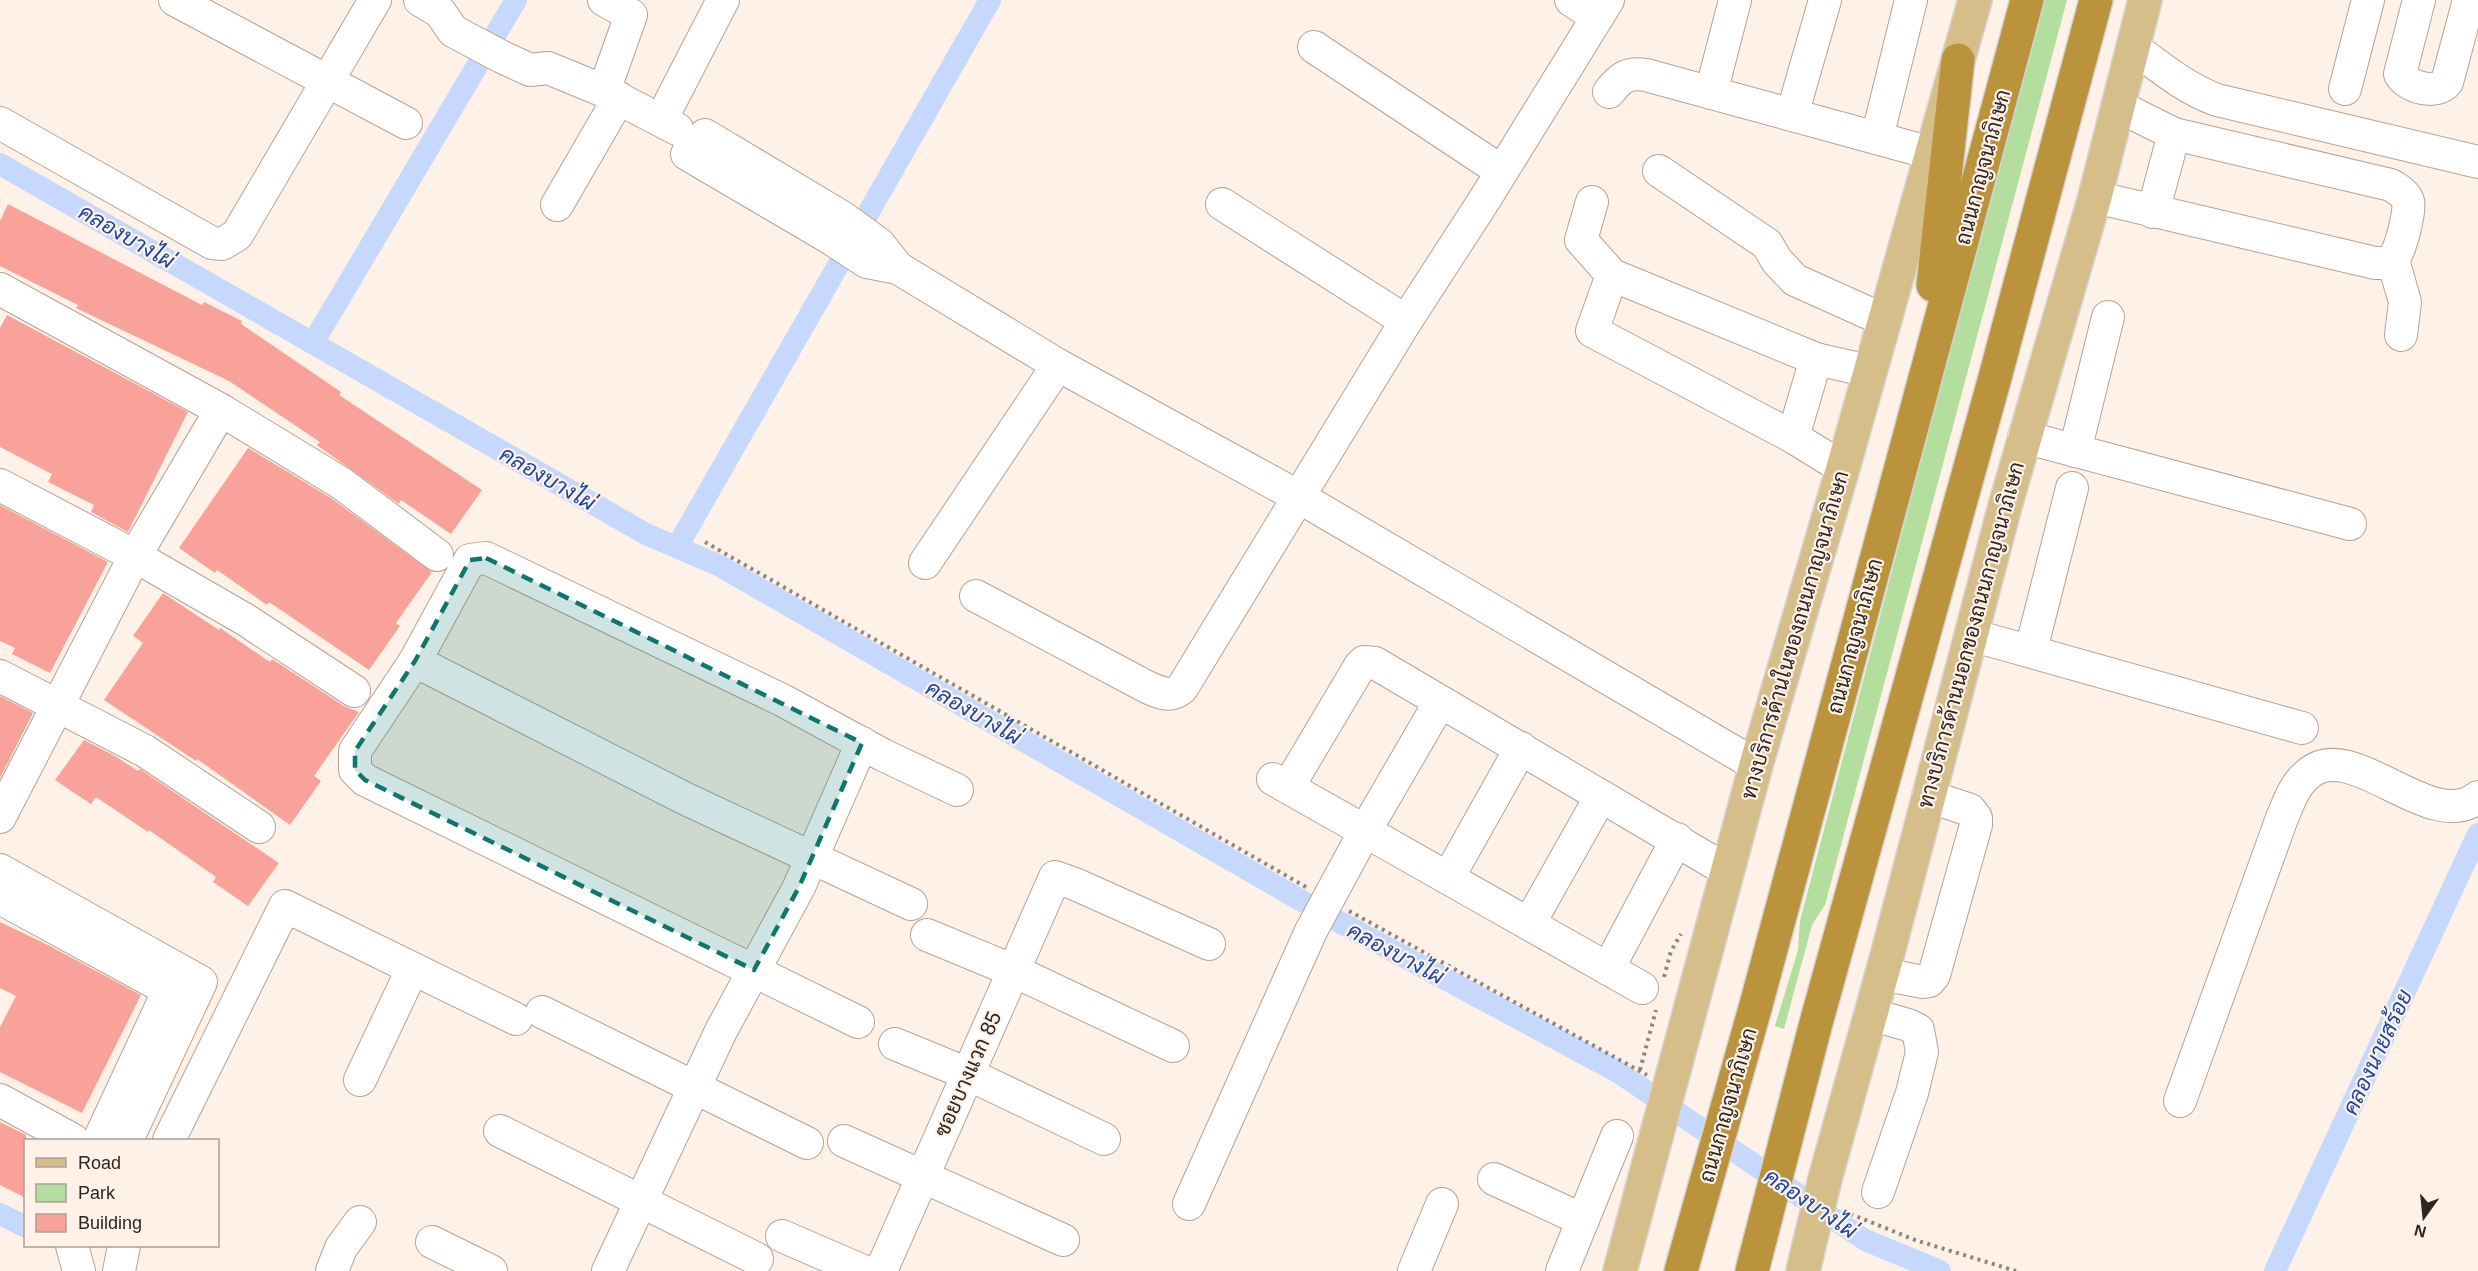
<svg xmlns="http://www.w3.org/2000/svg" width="2478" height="1271" viewBox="0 0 2478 1271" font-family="Arial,Sarabun,sans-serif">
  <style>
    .green { fill: #b4de9e }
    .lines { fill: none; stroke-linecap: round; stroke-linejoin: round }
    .canal { stroke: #c6d8fb; stroke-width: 22 }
    .building { fill: #f9a29a }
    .minor-casing { stroke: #b6a395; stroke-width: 34 }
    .major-casing { stroke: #d5d4d3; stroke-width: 36 }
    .highway-casing { stroke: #d5d4d3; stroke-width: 36 }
    .path { stroke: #8f867e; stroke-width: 4; stroke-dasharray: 3 4.5; stroke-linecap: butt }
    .minor { stroke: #fff; stroke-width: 32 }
    .major { stroke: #d6be8b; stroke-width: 33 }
    .highway { stroke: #bb933d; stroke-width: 33 }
    .marked { fill: #0f766e; fill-opacity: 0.2; stroke: #0f766e; stroke-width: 4.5; stroke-dasharray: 12 8; stroke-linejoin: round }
    .labels { text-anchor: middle; stroke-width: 4.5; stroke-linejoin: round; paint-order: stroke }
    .street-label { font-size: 21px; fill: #2e2721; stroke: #fdf1e8 }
    .water-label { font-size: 22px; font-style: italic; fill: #1c47a6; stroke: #fdf1e8 }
  </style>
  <rect width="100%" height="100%" fill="#fdf1e8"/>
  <path class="green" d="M 2042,0 L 2067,0 L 1825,905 L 1812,925 L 1784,1029 L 1775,1026 L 1798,950 L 1800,921 Z"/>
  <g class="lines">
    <g class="canal">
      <path d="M 0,164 L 646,534 L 720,566 L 1330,917 L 1618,1072 L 1865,1240 L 1940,1271"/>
      <path d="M 313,343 L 516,0"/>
      <path d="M 677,547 L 990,0"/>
      <path d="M 0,1214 L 26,1227"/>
      <path d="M 2275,1271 L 2478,834"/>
    </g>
  </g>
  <g class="building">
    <path d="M 8,204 L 202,305 L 204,302 L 242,321 L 241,324 L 341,392 L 339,395 L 482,490 L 451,534 L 401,500 L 399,504 L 317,445 L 320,442 L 229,381 L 76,308 L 78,305 L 0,266 L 0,221 Z"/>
    <path d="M 7,315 L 188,412 L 128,532 L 91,512 L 94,505 L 48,482 L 52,474 L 0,447 L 0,328 Z"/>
    <path d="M 248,448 L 331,498 L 432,572 L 396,623 L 400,626 L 369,670 L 269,602 L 267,605 L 217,570 L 215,573 L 179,548 Z"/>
    <path d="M 0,505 L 108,562 L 50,673 L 12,654 L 15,648 L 0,641 Z"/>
    <path d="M 163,593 L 219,630 L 220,628 L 270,662 L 272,659 L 344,706 L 359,712 L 314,776 L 321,781 L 290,825 L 197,759 L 196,761 L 104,700 L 143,643 L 133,636 Z"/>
    <path d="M 0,696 L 33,713 L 0,778 Z"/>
    <path d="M 84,740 L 115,756 L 138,771 L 140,769 L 279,863 L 248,906 L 213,882 L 216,877 L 149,830 L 148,832 L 96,797 L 91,804 L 55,780 Z"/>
    <path d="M 0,922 L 48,945 L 141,995 L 82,1113 L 0,1072 L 0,1027 L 16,996 L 0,988 Z"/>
    <path d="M 0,1122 L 26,1135 L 26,1198 L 0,1185 Z"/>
  </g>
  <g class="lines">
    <g class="minor-casing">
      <g id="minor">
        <path d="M 175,0 L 406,123"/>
        <path d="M 420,0 L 440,12 L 453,31 L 502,57 L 530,70 L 548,68 L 604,91 L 677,129"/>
        <path d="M 604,0 L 631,15 L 604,91"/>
        <path d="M 1571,0 L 1597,17"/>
        <path d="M 2419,0 L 2400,74 C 2408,88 2437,95 2447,82 L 2469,0"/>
        <path d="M 1314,47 L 1501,171"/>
        <path d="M 2134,48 C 2160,67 2186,89 2217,100 L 2478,162"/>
        <path d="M 2345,89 L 2368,0"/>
        <path d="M 1609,92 C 1620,78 1627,72 1646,75 L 1931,153"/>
        <path d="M 1711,93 L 1735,0"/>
        <path d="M 2118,106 L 2174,134 L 2153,212"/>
        <path d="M 1792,115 L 1825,0"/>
        <path d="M 661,120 L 723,0"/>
        <path d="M 0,123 L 212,243 L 222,244 L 237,235 L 375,0"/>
        <path d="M 705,135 L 842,217 L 879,244 L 898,268 L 1058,365 L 1299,497 L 1756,765"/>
        <path d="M 1877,138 L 1911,0"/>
        <path d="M 687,154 L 830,238 L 867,262 L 898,268"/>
        <path d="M 1659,171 L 1767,244 L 1777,261 L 1795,280 L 1884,320"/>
        <path d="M 2095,197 L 2375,263 C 2381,263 2388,264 2393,259 C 2400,253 2411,209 2408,201 C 2405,193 2397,189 2391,185 L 2174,134"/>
        <path d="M 1592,202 L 1581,240 L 1612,275"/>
        <path d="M 1222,204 L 1406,321"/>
        <path d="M 557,205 L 619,98"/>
        <path d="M 2393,260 L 2405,302 L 2401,335"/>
        <path d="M 0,289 L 221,410 L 341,483 L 437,555"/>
        <path d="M 1793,437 L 1592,331 L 1612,275 L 1816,359"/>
        <path d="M 2024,437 L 2350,524"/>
        <path d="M 2075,451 L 2108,317"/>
        <path d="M 1843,468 L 1793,437 L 1816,359 L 1869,371"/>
        <path d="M 0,485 L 135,556 L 246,620 L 354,691"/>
        <path d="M 925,563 L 1058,365"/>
        <path d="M 976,596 L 1147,687 C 1160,693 1171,698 1182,688 L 1406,321 L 1485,199 L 1608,0"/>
        <path d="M 1971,635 L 2302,728"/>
        <path d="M 2031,650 L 2072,488"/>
        <path d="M 415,661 L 686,799 L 911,904"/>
        <path d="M 0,676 L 145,751 L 259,827"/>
        <path d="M 1273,779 L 1642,988"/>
        <path d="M 1288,787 L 1360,666 L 1364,662 L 1375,663 L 1728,871"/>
        <path d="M 0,817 L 135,556 L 221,410"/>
        <path d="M 0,870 L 201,982 L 127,1140"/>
        <path d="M 1448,878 L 1521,748"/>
        <path d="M 0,898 L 169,990 L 99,1140"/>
        <path d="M 1529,924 L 1601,796"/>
        <path d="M 927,935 L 1014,971 L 1173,1046"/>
        <path d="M 1608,969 L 1677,839"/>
        <path d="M 1882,974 L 1923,982 L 1929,981 L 1934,975 L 1976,825 L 1976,818 L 1970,810 L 1928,796"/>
        <path d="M 542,1012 L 807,1143"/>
        <path d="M 1870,1014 L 1908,1025 L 1918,1030 L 1922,1052 L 1912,1093 L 1878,1192"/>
        <path d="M 858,1022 L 365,780 L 355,770 L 355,751 L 415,661 L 470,560 L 486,558 L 782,700 L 883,755 L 957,790"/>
        <path d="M 895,1044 L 968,1074 L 1104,1139"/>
        <path d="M 360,1080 L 412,970"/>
        <path d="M 0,1100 L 73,1140"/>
        <path d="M 2180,1101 L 2282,818 C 2289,802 2294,785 2308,774 C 2352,735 2431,836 2478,797"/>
        <path d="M 500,1131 L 757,1259"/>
        <path d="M 169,1140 L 285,906 L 516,1019"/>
        <path d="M 844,1141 L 1063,1240"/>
        <path d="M 1494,1179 L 1583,1220"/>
        <path d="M 1189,1204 L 1311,931 L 1365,831 L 1440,702"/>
        <path d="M 782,1236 L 863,1271"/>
        <path d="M 432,1242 L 491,1271"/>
        <path d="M 72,1246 L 79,1271"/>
        <path d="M 119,1271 L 124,1246"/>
        <path d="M 332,1271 L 341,1248 L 360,1222"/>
        <path d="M 608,1271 L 721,1031 L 799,887 L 862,743"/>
        <path d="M 881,1271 L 1055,877 L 1075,884 L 1209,944"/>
        <path d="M 1414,1271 L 1442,1204"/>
        <path d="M 1562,1271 L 1617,1136"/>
      </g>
    </g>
    <g class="major-casing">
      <g id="major">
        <path d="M 1620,1271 L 1756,765 L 1843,468 L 1975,0"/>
        <path d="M 1803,1271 L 1825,1179 L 1887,956 L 2005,506 L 2095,197 L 2145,0"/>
      </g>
    </g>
    <g class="highway-casing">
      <g id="highway">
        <path d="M 1933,285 L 1958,60"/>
        <path d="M 1681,1271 L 1756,1005 L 2027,0"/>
        <path d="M 1752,1271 L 1816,1023 L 1994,381 L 2096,0"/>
      </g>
    </g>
    <g class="path">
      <path d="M 705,542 L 1306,887"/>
      <path d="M 1349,911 L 1647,1075"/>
      <path d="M 1664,977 L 1671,951 L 1681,934"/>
      <path d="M 1640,1070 L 1656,1010"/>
      <path d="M 1844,1210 L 1853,1215 L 1915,1240 L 2016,1271"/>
    </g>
    <use href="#minor" class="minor"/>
    <use href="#major" class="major"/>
    <use href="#highway" class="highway"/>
  </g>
  <path class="marked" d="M 486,558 L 862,743 L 799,887 L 754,970 L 365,780 L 355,770 L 355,751 L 415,661 L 470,560 Z"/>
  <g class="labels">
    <g class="street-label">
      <text transform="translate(1983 167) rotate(-75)" y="7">ถนนกาญจนาภิเษก</text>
      <text transform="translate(1795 635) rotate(-74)" y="7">ทางบริการด้านในของถนนกาญจนาภิเษก</text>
      <text transform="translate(1971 635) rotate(-75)" y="7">ทางบริการด้านนอกของถนนกาญจนาภิเษก</text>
      <text transform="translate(1855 636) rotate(-75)" y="7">ถนนกาญจนาภิเษก</text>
      <text transform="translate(968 1074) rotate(-66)" y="7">ซอยบางแวก 85</text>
      <text transform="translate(1728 1105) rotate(-74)" y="7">ถนนกาญจนาภิเษก</text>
    </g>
    <g class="water-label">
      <text transform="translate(127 236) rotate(30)" y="8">คลองบางไผ่</text>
      <text transform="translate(548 478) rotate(30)" y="8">คลองบางไผ่</text>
      <text transform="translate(974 712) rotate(30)" y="8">คลองบางไผ่</text>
      <text transform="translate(1396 953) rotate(28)" y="8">คลองบางไผ่</text>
      <text transform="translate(2377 1052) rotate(-65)" y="8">คลองนายสร้อย</text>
      <text transform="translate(1811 1203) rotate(34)" y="8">คลองบางไผ่</text>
    </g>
  </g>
  <rect x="24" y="1139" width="195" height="108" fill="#fdf1e8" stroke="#aaa098" stroke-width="1.5"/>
  <rect x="36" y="1158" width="30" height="9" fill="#d6be8b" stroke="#aaa098" stroke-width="1.5"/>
  <text x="78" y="1169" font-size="18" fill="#2e2721">Road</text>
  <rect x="36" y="1184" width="30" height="18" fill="#b4de9e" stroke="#aaa098" stroke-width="1.5"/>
  <text x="78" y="1199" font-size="18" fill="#2e2721">Park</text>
  <rect x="36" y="1214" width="30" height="18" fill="#f9a29a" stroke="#aaa098" stroke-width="1.5"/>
  <text x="78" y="1229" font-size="18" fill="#2e2721">Building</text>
  <g transform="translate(2424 1217) rotate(195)" stroke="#fdf1e8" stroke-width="4.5" paint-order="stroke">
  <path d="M0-4.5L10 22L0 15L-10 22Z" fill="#2e2721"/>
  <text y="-9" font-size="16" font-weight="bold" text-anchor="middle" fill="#2e2721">N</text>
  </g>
</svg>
